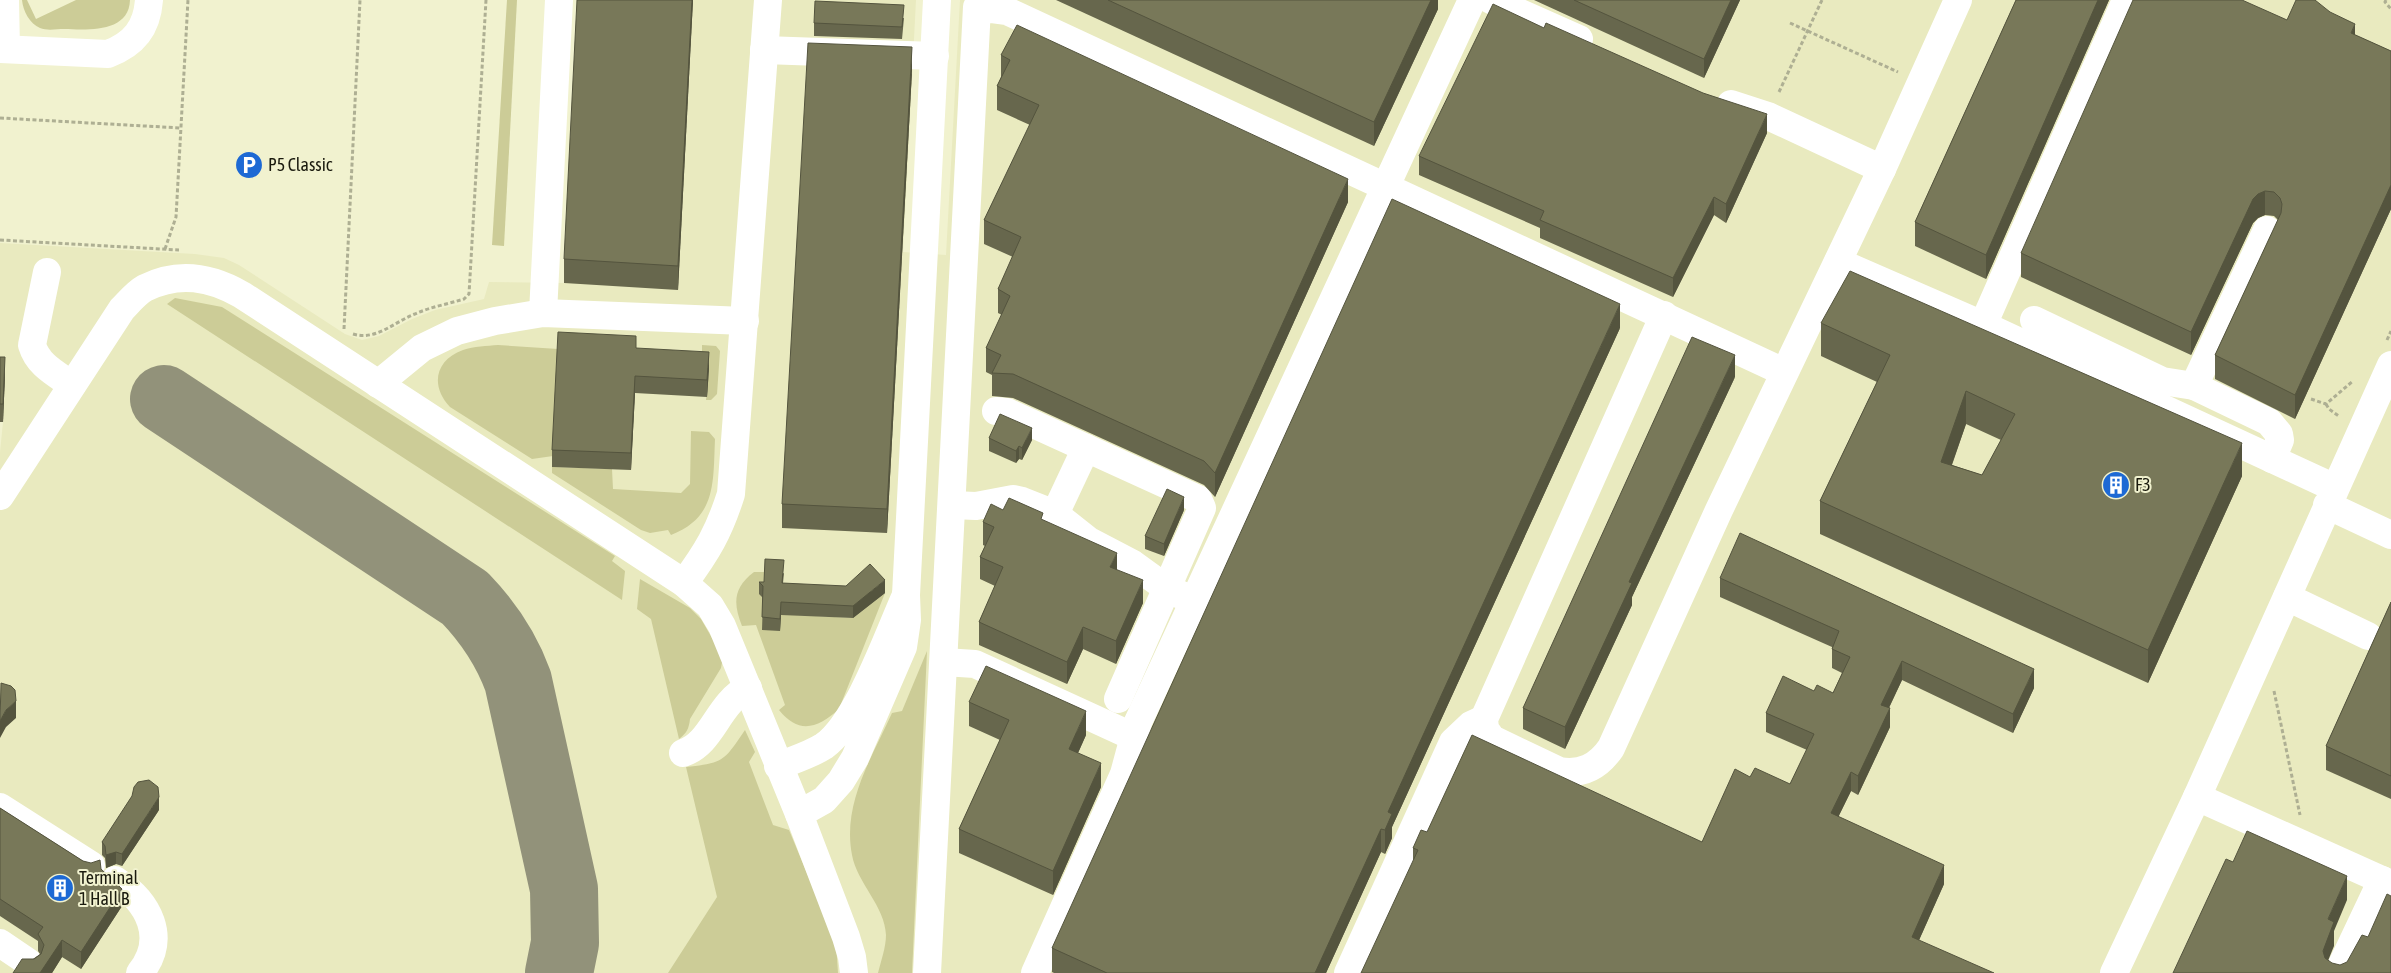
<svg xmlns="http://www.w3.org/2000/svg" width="2391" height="973" viewBox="0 0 2391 973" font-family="'Asap Condensed',sans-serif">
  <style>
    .built { fill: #e9eabf }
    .green { fill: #cccc97 }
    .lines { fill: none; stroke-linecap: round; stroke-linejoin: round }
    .taxiway { stroke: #92927a; stroke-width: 68 }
    .path { stroke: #aeaf93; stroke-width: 3; stroke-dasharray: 4 2.5; stroke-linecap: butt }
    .minor { stroke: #fff; stroke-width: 28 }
    .wall { fill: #67674d; fill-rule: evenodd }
    .shaded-wall { fill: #54543e }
    .building { fill: #787859; stroke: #54543e; fill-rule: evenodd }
    .labels { text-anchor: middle; stroke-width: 4; stroke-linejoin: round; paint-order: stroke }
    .poi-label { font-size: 18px; fill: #1a1a0e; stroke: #f1f2cf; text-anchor: start }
  </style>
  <rect width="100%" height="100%" fill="#f1f2cf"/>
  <path class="built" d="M 578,0 L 916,0 L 903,252 L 946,255 L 960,0 L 2391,0 L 2391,973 L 0,973 L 0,452 L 3,422 L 0,422 L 0,243 L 195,254 L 224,258 L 239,265 L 345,334 L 362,340 L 379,336 L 412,319 L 435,310 L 484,299 L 489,282 L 564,283 Z"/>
  <g class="green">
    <path d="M 22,0 L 27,0 L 36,19 L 76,0 L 130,0 C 129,33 87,30 64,29 C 57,29 47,31 40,28 C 30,24 23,11 22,0 Z"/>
    <path d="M 507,0 L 517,0 L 504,246 L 492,245 Z"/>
    <path d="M 175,298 L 222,307 L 615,556 L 612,561 L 625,571 L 622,600 L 167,304 Z"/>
    <path d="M 498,345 L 558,349 L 553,456 L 532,459 L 450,407 C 430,386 435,360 463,350 C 474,346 487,346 498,345 Z"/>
    <path d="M 702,345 L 716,346 L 720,351 L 717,394 L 711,400 L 706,400 L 709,369 L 702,368 Z"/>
    <path d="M 691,431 L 709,432 L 715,439 C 713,482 717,517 671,535 L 668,530 L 650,533 L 641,530 L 552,473 L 552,467 L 612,469 L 613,489 L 681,493 L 690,484 Z"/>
    <path d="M 754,572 L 765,572 L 778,614 L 853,618 L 885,593 L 839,709 C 818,728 799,735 779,710 L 785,705 L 756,625 L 742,626 C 733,603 733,588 754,572 Z"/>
    <path d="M 640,579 L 690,608 L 701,619 L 723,657 L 721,668 L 690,719 C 689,728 687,733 679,739 L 651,619 L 637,609 Z"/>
    <path d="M 927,651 L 912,973 L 878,973 C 881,961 886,947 886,935 C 885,906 857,883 852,855 C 842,804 872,757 892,713 L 902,711 Z"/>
    <path d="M 745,730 L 755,752 L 749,762 L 773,825 L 789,830 L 836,943 L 838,973 L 668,973 L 717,897 L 686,767 C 724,763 724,761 745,730 Z"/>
  </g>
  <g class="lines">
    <path class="taxiway" d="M 164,399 L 465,598 C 489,623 506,648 518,681 L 564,889 L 565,943 L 559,973"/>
    <g class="path">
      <path d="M 2386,0 L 2385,2 L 2391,9"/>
      <path d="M 1790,23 L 1898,72"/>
      <path d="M 1779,92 L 1822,0"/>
      <path d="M 0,118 L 181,128"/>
      <path d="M 0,240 L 179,250"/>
      <path d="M 165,249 L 176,217 L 188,0"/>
      <path d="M 344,329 L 360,0"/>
      <path d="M 353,334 C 376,341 394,322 415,314 C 430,307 448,304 464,299 L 469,294 L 486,0"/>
      <path d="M 2387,340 L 2391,331"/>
      <path d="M 2311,399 L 2326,404 L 2353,381"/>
      <path d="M 2326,404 L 2329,409 L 2340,417"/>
      <path d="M 2274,691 L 2300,815"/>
    </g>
    <g class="minor">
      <path d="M 5,0 L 6,49"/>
      <path d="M 1491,0 L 1579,39"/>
      <path d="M 0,49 L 108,54 C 134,44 147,28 149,0"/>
      <path d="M 764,50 L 935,56"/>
      <path d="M 1731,104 L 1768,116 L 1882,169"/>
      <path d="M 1838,262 L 1983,325 L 2335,488"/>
      <path d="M 47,272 L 32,345 C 38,365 55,373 72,385"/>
      <path d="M 543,313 L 559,0"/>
      <path d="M 1664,315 L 1484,719 L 1485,729 L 1492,739 L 1559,771 C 1581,775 1598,767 1611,748 L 1719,510 L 1882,169 L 1958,0"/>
      <path d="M 2034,320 L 2162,381 L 2194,386 L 2269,422 L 2279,434 L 2280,440 L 2272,459"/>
      <path d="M 1983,325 L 2126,0"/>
      <path d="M 378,384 L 422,348 L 457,331 L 495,321 L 543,313 L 745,321"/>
      <path d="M 2194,386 L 2267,230"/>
      <path d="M 996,411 L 1007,412 L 1198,499 L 1202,508 L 1118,699"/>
      <path d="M 0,496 L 122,309 C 129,302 136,293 145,288 C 179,271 211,277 242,295 L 684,583 L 710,606 L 722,626 L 799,814 L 846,937 L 852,957 L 854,973"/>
      <path d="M 952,505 L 976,506 L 1013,499 L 1022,501 L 1055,514 L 1089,541 L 1133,564 L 1162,585 L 1181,595"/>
      <path d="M 2327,505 L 2391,535"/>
      <path d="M 1055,514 L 1086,448"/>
      <path d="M 684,583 C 707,552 719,532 731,494 L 768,0"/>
      <path d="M 906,595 L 937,0"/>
      <path d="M 2287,597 L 2368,636"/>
      <path d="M 944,662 L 975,664 L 1134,737"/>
      <path d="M 683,753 C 713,743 717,704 748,688"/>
      <path d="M 778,766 C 793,760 810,755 824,746 C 858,722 888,635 906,595 L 907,620 L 903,647 L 855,758 L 841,781 L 824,800 L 799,814"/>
      <path d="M 2197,797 L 2391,884"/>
      <path d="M 0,807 L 91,865"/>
      <path d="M 115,880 C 149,902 168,938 140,973"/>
      <path d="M 0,943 L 28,962"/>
      <path d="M 927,973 L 977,7 L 1007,11 L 1784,372"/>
      <path d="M 1035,973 L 1124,774 L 1138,722 L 1472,0"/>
      <path d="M 1348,973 L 1453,742 L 1471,725 L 1484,719"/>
      <path d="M 2114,973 L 2197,797 L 2391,365"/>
      <path d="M 2338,973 L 2382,880"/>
    </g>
  </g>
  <g class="wall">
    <path d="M 693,0 L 678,290 L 564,283 L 564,259 Z"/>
    <path d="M 1056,0 L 1438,0 L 1438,9 L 1374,146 Z"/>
    <path d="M 1534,0 L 1740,0 L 1704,78 Z"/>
    <path d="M 2016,0 L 2109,0 L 1986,279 L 1915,246 L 1915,222 Z"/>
    <path d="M 904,18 L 902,39 L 814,36 L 814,23 Z"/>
    <path d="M 2287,20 L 2355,35 L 2391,51 L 2391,209 L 2295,419 L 2215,379 L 2215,355 L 2278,220 L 2274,216 L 2265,215 L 2258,218 L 2253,223 L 2191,355 L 2021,277 L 2021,253 Z"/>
    <path d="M 1001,55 L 1348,202 L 1215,497 L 1204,485 L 1013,398 L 992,396 L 992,375 L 986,372 L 986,348 L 1002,315 L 998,313 L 998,289 L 1013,257 L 984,244 L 984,220 L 1030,125 L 997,110 L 997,86 L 1001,77 Z"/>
    <path d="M 912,71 L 887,533 L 782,528 L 782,504 Z"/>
    <path d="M 1767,133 L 1726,223 L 1714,215 L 1673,297 L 1540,238 L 1540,228 L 1419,175 L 1419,156 Z"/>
    <path d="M 1821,323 L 2242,476 L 2148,683 L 1820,534 L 1820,501 L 1877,382 L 1821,356 ZM 1966,424 L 2001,440 L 1982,475 L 1952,465 Z"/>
    <path d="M 1620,328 L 1392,827 L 1392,838 L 1385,854 L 1381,852 L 1326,973 L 1054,973 L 1052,972 L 1052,948 Z"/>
    <path d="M 636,348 L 709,368 L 707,397 L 635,393 L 631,470 L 552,467 L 552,450 Z"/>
    <path d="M 0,357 L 5,375 L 3,422 L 0,422 Z"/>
    <path d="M 1735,377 L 1632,597 L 1632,605 L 1565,749 L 1523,729 L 1523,708 Z"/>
    <path d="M 989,438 L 1032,440 L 1022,460 L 1019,459 L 1016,463 L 989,451 Z"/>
    <path d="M 1003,510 L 1043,520 L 1117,570 L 1143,603 L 1116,664 L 1083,649 L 1067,684 L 979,645 L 979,622 L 995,586 L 980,579 L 980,557 L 985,546 L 983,545 L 983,522 Z"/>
    <path d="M 1184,510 L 1164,556 L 1145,549 L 1145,536 Z"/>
    <path d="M 784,573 L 783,583 L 885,593 L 853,618 L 781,615 L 780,631 L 762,630 L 763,598 L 759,594 L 759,582 L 764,582 Z"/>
    <path d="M 1720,578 L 2034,688 L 2013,733 L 1902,680 L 1889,708 L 1890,727 L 1858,795 L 1851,791 L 1838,817 L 1944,884 L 1919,940 L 1413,860 L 1413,848 L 1427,832 L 1702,842 L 1750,777 L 1790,784 L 1807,750 L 1766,732 L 1766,713 L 1814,691 L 1833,693 L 1842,673 L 1832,668 L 1832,647 L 1720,597 Z"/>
    <path d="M 2391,602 L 2391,799 L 2326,770 L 2326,746 Z"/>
    <path d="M 969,702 L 1086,735 L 1078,753 L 1101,787 L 1053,895 L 959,853 L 959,829 L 1000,740 L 969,726 Z"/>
    <path d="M 0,808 L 83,861 L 101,869 L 122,906 L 81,969 L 62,957 L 52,973 L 13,973 L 40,954 L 38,951 L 38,941 L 0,916 Z"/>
    <path d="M 159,810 L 122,866 L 116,864 L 106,868 L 105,858 L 102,855 L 102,842 Z"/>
  </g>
  <g class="shaded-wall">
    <path d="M 692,0 L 693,0 L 678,290 L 678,266 Z"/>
    <path d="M 1431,0 L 1438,0 L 1438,9 L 1374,146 L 1374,122 Z"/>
    <path d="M 1731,0 L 1740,0 L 1704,78 L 1704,59 Z"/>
    <path d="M 2098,0 L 2109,0 L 1986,279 L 1986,255 Z"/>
    <path d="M 2355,24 L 2355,48 L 2351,33 Z"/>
    <path d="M 912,47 L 912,71 L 887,533 L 887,509 Z"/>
    <path d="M 1767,114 L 1767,133 L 1726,223 L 1726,204 Z"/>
    <path d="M 1348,179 L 1348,202 L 1215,497 L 1215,473 Z"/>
    <path d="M 2391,185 L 2391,209 L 2295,419 L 2295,395 Z"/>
    <path d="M 2265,191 L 2265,215 L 2258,218 L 2253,223 L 2191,355 L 2191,332 L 2253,199 L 2258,194 Z"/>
    <path d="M 1714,197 L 1714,215 L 1673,297 L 1673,278 Z"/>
    <path d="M 1620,304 L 1620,328 L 1392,827 L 1392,838 L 1385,854 L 1385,830 L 1388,812 Z"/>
    <path d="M 709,352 L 709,368 L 707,397 L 707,380 Z"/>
    <path d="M 1735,355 L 1735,377 L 1632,597 L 1632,605 L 1565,749 L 1565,727 L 1629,582 Z"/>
    <path d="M 5,357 L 5,375 L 3,422 L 3,404 Z"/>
    <path d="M 635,376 L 635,393 L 631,470 L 631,453 Z"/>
    <path d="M 1966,391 L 1966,424 L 1941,495 L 1941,462 Z"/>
    <path d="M 1032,428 L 1032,440 L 1022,460 L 1022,448 Z"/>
    <path d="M 2242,443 L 2242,476 L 2148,683 L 2148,650 Z"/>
    <path d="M 1019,446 L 1019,459 L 1016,463 L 1016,451 Z"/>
    <path d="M 1184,497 L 1184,510 L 1164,556 L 1164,544 Z"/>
    <path d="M 1117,553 L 1117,576 L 1110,567 Z"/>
    <path d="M 885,580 L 885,593 L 853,618 L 853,606 Z"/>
    <path d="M 1143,580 L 1143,603 L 1116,664 L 1116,641 Z"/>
    <path d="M 781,602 L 781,615 L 780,631 L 780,619 Z"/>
    <path d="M 1083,627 L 1083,649 L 1067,684 L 1067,662 Z"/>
    <path d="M 1902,661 L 1902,680 L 1881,724 L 1881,705 Z"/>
    <path d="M 2034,669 L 2034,688 L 2013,733 L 2013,714 Z"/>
    <path d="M 16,701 L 16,718 L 6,727 L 0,738 L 0,721 L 6,710 Z"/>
    <path d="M 1890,708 L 1890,727 L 1858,795 L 1858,776 Z"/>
    <path d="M 1086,711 L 1086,735 L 1069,773 L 1069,749 Z"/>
    <path d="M 1101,763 L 1101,787 L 1053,895 L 1053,871 Z"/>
    <path d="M 1851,772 L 1851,791 L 1831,832 L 1831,813 Z"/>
    <path d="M 159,797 L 159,810 L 122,866 L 122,854 Z"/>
    <path d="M 1381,829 L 1381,852 L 1326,973 L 1315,973 Z"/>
    <path d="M 116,852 L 116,864 L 106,868 L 106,855 Z"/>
    <path d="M 1944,865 L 1944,884 L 1912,956 L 1912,937 Z"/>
    <path d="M 2347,876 L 2347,900 L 2334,931 L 2334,946 L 2323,973 L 2323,951 L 2328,919 Z"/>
    <path d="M 122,889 L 122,906 L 81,969 L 81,952 Z"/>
    <path d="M 62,940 L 62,957 L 52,973 L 40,973 Z"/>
  </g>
  <g class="building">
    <path d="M 577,0 L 692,0 L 678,266 L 564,259 Z"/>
    <path d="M 1108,0 L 1431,0 L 1374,122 Z"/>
    <path d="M 1574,0 L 1731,0 L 1704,59 Z"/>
    <path d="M 2016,0 L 2098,0 L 1986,255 L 1915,222 Z"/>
    <path d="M 2133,0 L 2242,0 L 2287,20 L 2296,0 L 2315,0 L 2330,12 L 2355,24 L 2351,33 L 2391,51 L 2391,185 L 2295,395 L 2215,355 L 2281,213 L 2282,204 L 2280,198 L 2274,192 L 2265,191 L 2258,194 L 2253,199 L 2191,332 L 2021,253 Z"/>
    <path d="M 815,1 L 904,5 L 902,27 L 814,23 Z"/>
    <path d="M 1493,4 L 1544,28 L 1546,23 L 1703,93 L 1767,114 L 1726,204 L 1714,197 L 1673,278 L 1540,220 L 1544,211 L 1419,156 Z"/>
    <path d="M 1017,25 L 1348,179 L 1215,473 L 1204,461 L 1013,374 L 992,373 L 1001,355 L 986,348 L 1010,296 L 998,289 L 1021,237 L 984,220 L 1039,105 L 997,86 L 1010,60 L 1001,55 Z"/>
    <path d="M 808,43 L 912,47 L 887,509 L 782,504 Z"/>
    <path d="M 1392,199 L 1620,304 L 1388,812 L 1392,814 L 1385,830 L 1381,829 L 1315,973 L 1107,973 L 1052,948 Z"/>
    <path d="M 1850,271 L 2242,443 L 2148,650 L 1820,501 L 1890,355 L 1821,323 ZM 1966,391 L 2015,414 L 1982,475 L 1941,462 Z"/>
    <path d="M 558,332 L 636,336 L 636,348 L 709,352 L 707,380 L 635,376 L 631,453 L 552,450 Z"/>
    <path d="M 1692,337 L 1735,355 L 1629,582 L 1632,583 L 1565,727 L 1523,708 Z"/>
    <path d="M 0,357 L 5,357 L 3,404 L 0,404 Z"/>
    <path d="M 1000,414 L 1032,428 L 1022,448 L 1019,446 L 1016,451 L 989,438 Z"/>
    <path d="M 1167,489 L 1184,497 L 1164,544 L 1145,536 Z"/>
    <path d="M 1009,498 L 1043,513 L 1041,519 L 1117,553 L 1110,567 L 1143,580 L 1116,641 L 1083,627 L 1067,662 L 979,622 L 1003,567 L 980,557 L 994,527 L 983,522 L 991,504 L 1003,510 Z"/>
    <path d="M 1740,533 L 2034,669 L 2013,714 L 1902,661 L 1881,705 L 1890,708 L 1858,776 L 1851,772 L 1831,813 L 1944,865 L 1912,937 L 1994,973 L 1361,973 L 1418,850 L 1413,848 L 1421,830 L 1427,832 L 1472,735 L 1702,842 L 1735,769 L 1750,777 L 1755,768 L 1790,784 L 1814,734 L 1766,713 L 1783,676 L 1814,691 L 1817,685 L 1833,693 L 1850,657 L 1832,649 L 1839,631 L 1720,578 Z"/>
    <path d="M 765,559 L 784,560 L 782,583 L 846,586 L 870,564 L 885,580 L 853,606 L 781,602 L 780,619 L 762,617 L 763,586 L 759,582 L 764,582 Z"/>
    <path d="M 2391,602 L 2391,776 L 2326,746 Z"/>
    <path d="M 986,666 L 1086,711 L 1069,749 L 1101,763 L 1053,871 L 959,829 L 1009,720 L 969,702 Z"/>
    <path d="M 1,683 L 11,686 L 15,690 L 16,701 L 6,710 L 0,721 Z"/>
    <path d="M 149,780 L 158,787 L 159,797 L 122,854 L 116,852 L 106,855 L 105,846 L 102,842 L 132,796 L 134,787 L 138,782 Z"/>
    <path d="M 0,808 L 83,861 L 91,863 L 100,860 L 101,869 L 122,889 L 81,952 L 62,940 L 40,973 L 13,973 L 22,959 L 34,959 L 41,954 L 44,945 L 38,934 L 43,927 L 0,899 Z"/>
    <path d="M 2247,831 L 2347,876 L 2328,919 L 2334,922 L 2323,951 L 2325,958 L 2332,963 L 2340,965 L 2347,962 L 2362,935 L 2368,937 L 2387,894 L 2391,896 L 2391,973 L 2173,973 L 2226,859 L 2233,862 Z"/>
  </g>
  <defs>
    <g id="parking-disc" transform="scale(1.4375)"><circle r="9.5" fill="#1d69d4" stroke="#f1f2cf"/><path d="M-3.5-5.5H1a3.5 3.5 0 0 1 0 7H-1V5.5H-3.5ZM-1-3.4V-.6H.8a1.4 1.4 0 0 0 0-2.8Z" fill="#fff"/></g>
    <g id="building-disc" transform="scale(1.4375)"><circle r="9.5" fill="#1d69d4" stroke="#f1f2cf"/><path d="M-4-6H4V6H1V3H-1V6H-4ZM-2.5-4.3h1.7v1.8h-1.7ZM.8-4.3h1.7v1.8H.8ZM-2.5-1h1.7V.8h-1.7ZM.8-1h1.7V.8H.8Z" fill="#fff"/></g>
  </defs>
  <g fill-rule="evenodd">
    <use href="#parking-disc" x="249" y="165"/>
    <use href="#building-disc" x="2116" y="485"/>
    <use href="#building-disc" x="60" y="888"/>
  </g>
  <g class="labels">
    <g class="poi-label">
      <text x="268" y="171">P5 Classic</text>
      <text x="2135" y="491">F3</text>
      <text x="79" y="884">Terminal<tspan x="79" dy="21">1 Hall B</tspan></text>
    </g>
  </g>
</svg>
